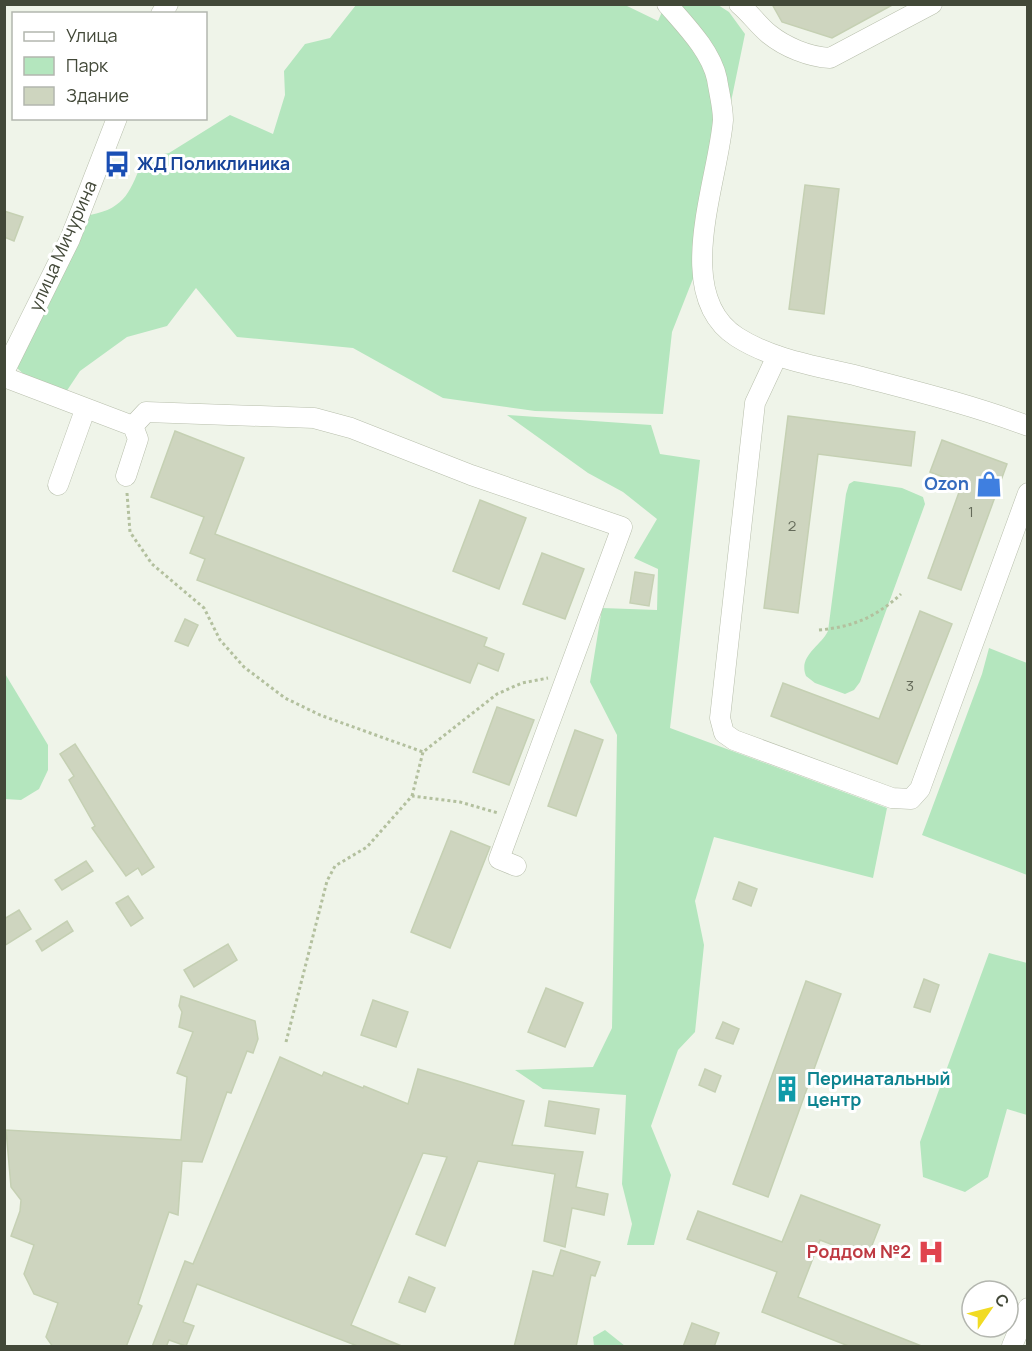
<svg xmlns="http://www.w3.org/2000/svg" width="1032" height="1351" viewBox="0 0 1032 1351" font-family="Manrope,sans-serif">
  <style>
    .green { fill: #b4e6be }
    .building { fill: #ced5bf; stroke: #c5d0b3; stroke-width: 1.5 }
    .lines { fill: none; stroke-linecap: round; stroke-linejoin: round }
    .minor-casing { stroke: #b8bfac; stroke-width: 21 }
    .path { stroke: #b3c09e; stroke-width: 3; stroke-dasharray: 3 3; stroke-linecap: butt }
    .minor { stroke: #fff; stroke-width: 20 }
    .labels { text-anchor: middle; stroke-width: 6; stroke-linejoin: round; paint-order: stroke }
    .number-label { font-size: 15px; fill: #656b5a }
    .transit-label { font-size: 18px; font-weight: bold; fill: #164399; stroke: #fff; text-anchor: start }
    .street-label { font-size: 18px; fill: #424838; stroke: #fff }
    .shop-label { font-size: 18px; font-weight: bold; fill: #366cbe; stroke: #fff; text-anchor: end }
    .culture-label { font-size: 18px; font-weight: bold; fill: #0d838f; stroke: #fff; text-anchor: start }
    .health-label { font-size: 18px; font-weight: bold; fill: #be3a42; stroke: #fff; text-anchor: end }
  </style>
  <rect width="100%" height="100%" fill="#eff4e9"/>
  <g class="green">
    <path d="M 356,5 L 625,5 L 658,21 L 665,5 L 718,5 L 729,12 L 745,34 L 696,271 L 672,332 L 663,414 L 535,411 L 443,398 L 353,348 L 237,337 L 196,288 L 167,326 L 127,337 L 80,371 L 64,395 L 33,383 L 17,368 L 90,215 C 127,208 130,190 144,158 L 169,153 L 230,115 L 273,134 L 285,95 L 284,71 L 305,44 L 330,38 Z"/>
    <path d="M 507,415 L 651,425 L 660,454 L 700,460 L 670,728 L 887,808 L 873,878 L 714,837 L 695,901 L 704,945 L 695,1032 L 678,1050 L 651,1126 L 671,1175 L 654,1245 L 627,1245 L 632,1224 L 622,1184 L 626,1095 L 543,1089 L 515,1070 L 593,1067 L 612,1028 L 617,735 L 590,682 L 602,608 L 657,610 L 658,569 L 634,558 L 657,519 L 623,492 L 588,473 Z"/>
    <path d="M 854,481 L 902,488 L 923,497 L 925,504 L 860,682 L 854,690 L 845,694 L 815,683 L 806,676 C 798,656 820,647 828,631 L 846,494 L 849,484 Z"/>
    <path d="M 989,648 L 1027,663 L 1027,875 L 922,835 L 982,674 Z"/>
    <path d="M 4,672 L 48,745 L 48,770 L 39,789 L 21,800 L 5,799 Z"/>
    <path d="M 989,953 L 1027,963 L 1027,1115 L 1007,1109 L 988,1177 L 965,1192 L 923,1177 L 920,1142 Z"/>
    <path d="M 605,1330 L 625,1346 L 594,1346 L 593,1337 Z"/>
  </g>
  <g class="building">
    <path d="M 772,4 L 894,4 L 832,38 L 782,22 Z"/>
    <path d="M 805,185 L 839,189 L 824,314 L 789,309 Z"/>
    <path d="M 4,211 L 23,217 L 14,241 L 4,237 Z"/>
    <path d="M 788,416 L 915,432 L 911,466 L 818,454 L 798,613 L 764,608 Z"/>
    <path d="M 175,431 L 244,458 L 215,534 L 487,638 L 484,646 L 504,654 L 498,671 L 478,663 L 470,683 L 197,580 L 205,559 L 190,553 L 204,517 L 151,497 Z"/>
    <path d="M 942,440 L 1007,464 L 961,590 L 928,578 L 962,484 L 930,472 Z"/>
    <path d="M 480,500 L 526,518 L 499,589 L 453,571 Z"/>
    <path d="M 542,553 L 584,569 L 565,619 L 523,604 Z"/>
    <path d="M 635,572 L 654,575 L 649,606 L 630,603 Z"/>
    <path d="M 920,611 L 952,624 L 897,764 L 771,716 L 783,683 L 879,719 Z"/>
    <path d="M 185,619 L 198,625 L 188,646 L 175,641 Z"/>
    <path d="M 497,707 L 534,720 L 509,785 L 473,772 Z"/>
    <path d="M 575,730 L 603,740 L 576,816 L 548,806 Z"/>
    <path d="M 75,744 L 154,867 L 142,875 L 138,868 L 126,876 L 92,828 L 95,826 L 69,780 L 74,776 L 60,754 Z"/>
    <path d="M 451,831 L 490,847 L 450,948 L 411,932 Z"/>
    <path d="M 86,861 L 93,871 L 62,890 L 55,880 Z"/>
    <path d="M 739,882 L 757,889 L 751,906 L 733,899 Z"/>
    <path d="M 128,896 L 143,918 L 131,926 L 116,903 Z"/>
    <path d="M 19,910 L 31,929 L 4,946 L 4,919 Z"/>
    <path d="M 67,921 L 73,931 L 42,951 L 36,941 Z"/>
    <path d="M 228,944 L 237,960 L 194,987 L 184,970 Z"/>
    <path d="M 924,979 L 939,985 L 930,1012 L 914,1007 Z"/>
    <path d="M 806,981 L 841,994 L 768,1197 L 733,1184 Z"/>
    <path d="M 546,988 L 583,1003 L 565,1047 L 528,1032 Z"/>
    <path d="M 181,996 L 255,1021 L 258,1039 L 253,1053 L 247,1051 L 231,1093 L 227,1092 L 202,1162 L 182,1161 L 178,1215 L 169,1212 L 138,1304 L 142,1306 L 126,1347 L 53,1347 L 46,1337 L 58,1303 L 34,1294 L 24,1274 L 34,1245 L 11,1236 L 20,1211 L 21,1200 L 11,1187 L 6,1130 L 181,1140 L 187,1077 L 177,1073 L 193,1032 L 179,1027 L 182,1012 L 179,1006 Z"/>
    <path d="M 373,1000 L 408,1012 L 396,1047 L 361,1035 Z"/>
    <path d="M 723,1022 L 739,1029 L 733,1044 L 716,1038 Z"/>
    <path d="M 280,1057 L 322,1076 L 324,1072 L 363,1088 L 364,1086 L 408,1104 L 418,1069 L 524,1101 L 512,1145 L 583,1152 L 576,1187 L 608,1194 L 604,1215 L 572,1208 L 565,1247 L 544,1241 L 555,1174 L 478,1161 L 445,1246 L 416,1234 L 447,1157 L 423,1153 L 351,1325 L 404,1347 L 360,1347 L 197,1284 L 183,1322 L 194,1326 L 186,1346 L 169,1340 L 166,1347 L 152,1347 L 185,1261 L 193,1264 Z"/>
    <path d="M 705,1069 L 721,1076 L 715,1092 L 699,1085 Z"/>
    <path d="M 549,1101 L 599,1109 L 595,1134 L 545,1126 Z"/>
    <path d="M 801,1195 L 880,1225 L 867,1258 L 820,1240 L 798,1297 L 924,1347 L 851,1347 L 762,1312 L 777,1272 L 687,1239 L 698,1211 L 782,1242 Z"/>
    <path d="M 561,1250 L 600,1262 L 595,1276 L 591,1275 L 576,1347 L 514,1347 L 533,1271 L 553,1276 Z"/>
    <path d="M 409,1277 L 435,1288 L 425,1312 L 399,1302 Z"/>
    <path d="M 692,1323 L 719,1333 L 714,1347 L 683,1347 Z"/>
  </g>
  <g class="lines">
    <g class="minor-casing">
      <g id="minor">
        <path d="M 667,4 C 686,26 711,51 717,79 C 719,92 723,107 723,120 C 718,183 671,295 737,337 C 773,360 817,366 858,376 C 915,391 972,405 1028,426"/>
        <path d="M 739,4 C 750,13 758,25 769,34 C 785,47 809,57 830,58 L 932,4"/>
        <path d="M 161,14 L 168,4"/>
        <path d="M 777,356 L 755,403 L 720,718 L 724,733 L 734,740 L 892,798 L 911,799 L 920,789 L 1028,493"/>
        <path d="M 4,372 L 70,239 L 117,118"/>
        <path d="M 4,377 L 133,426 L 138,439 L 126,476"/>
        <path d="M 133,426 L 146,412 L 314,418 L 351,428 L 471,475 L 622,527 L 499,859 L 516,866"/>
        <path d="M 58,485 L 85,410"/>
        <path d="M 1012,1346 L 1028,1308"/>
      </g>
    </g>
    <g class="path">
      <path d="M 127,493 L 130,532 L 152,564 L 204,608 L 220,640 L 244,667 L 285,698 L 320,715 L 423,752 L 497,694 L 522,683 L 548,678"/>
      <path d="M 819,630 C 853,627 876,617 901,594"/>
      <path d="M 412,796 L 423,752"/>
      <path d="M 286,1042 L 327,881 L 335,866 L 367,847 L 412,796 L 460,802 L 498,813"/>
    </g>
    <use href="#minor" class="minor"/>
  </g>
  <defs>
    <g id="bus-bare" transform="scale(2.07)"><path d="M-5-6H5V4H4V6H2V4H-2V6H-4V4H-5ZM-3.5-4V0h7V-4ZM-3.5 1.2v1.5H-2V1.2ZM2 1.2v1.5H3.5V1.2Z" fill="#1a4fb4" stroke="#fff" stroke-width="2.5" paint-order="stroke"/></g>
    <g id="shop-bare" transform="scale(2.07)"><path d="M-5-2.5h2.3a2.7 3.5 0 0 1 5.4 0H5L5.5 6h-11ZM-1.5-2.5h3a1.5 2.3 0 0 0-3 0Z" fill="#3f7fe0" stroke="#fff" stroke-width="2.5" paint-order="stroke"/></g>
    <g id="building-bare" transform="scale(2.07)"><path d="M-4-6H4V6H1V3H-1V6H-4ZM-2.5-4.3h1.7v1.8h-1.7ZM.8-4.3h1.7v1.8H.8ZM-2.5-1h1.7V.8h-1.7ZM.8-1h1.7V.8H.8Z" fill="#0f9aa8" stroke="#fff" stroke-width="2.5" paint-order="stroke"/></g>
    <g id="hospital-bare" transform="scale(2.07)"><path d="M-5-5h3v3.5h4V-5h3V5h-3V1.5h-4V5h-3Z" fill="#e0444e" stroke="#fff" stroke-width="2.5" paint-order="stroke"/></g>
  </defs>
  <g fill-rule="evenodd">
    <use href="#bus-bare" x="117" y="164"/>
    <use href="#shop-bare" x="989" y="484"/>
    <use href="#building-bare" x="787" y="1089"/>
    <use href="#hospital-bare" x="931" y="1252"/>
  </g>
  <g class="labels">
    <g class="number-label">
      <text x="971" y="517">1</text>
      <text x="792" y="531">2</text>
      <text x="910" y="691">3</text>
    </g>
    <g class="transit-label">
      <text x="137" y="170">ЖД Поликлиника</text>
    </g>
    <g class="street-label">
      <text transform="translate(63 246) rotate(-66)" y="6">улица Мичурина</text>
    </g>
    <g class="shop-label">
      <text x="969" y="490">Ozon</text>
    </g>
    <g class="culture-label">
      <text x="807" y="1085">Перинатальный<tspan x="807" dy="21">центр</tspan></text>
    </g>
    <g class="health-label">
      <text x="911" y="1258">Роддом №2</text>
    </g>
  </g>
  <rect width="1032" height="1351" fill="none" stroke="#424838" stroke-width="12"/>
  <rect x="12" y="12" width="195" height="108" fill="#ffffff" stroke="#b3b6af" stroke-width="1.5"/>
  <rect x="24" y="32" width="30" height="9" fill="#ffffff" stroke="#b3b6af" stroke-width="1.5"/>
  <text x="66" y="42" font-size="18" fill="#424838">Улица</text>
  <rect x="24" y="57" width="30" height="18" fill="#b4e6be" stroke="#b3b6af" stroke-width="1.5"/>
  <text x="66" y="72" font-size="18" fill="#424838">Парк</text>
  <rect x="24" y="87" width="30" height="18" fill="#ced5bf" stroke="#b3b6af" stroke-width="1.5"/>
  <text x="66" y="102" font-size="18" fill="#424838">Здание</text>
  <g transform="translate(990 1309) rotate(55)"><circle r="28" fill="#ffffff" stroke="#b3b6af" stroke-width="1.5"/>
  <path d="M0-4.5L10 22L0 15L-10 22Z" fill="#f1db23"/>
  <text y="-9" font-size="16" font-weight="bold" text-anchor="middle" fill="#424838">С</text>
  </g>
</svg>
